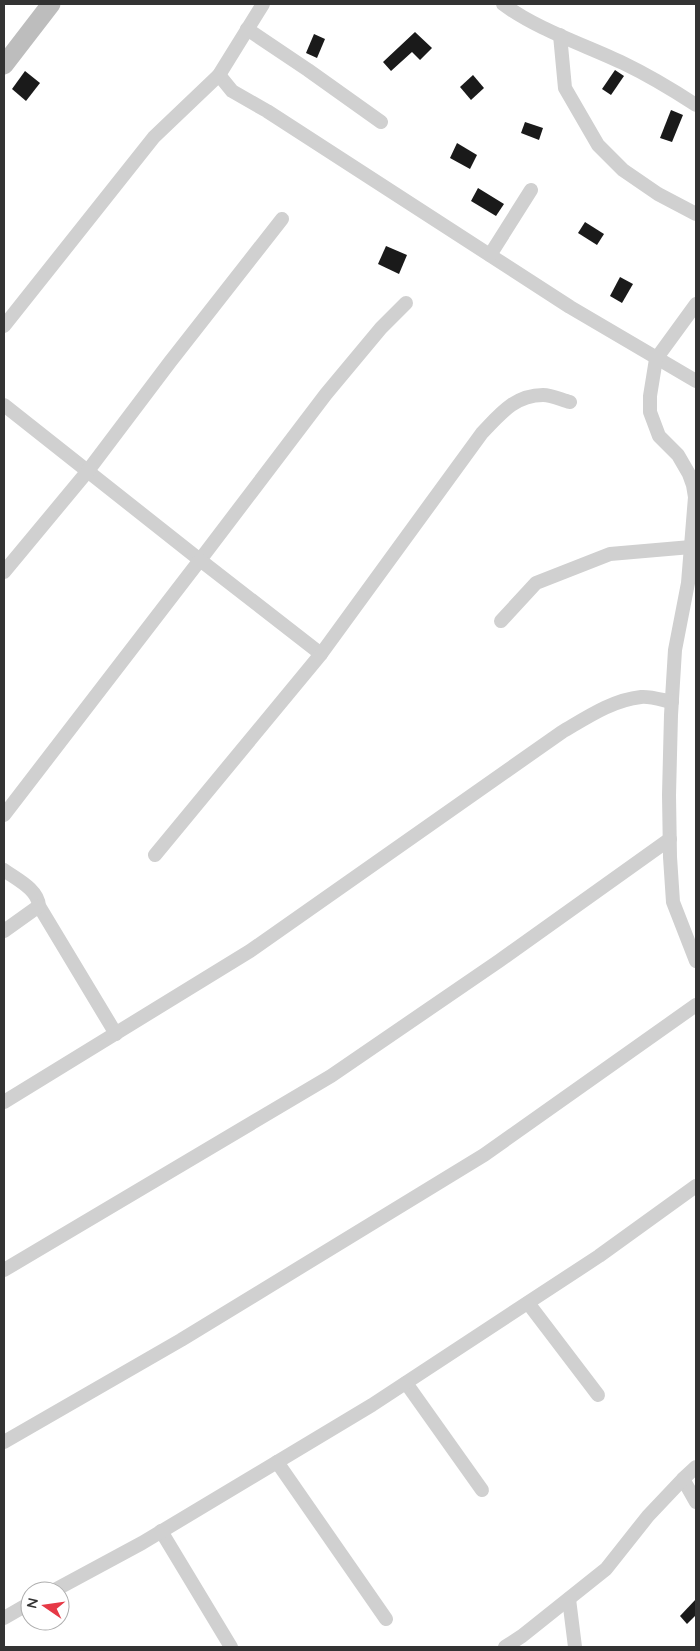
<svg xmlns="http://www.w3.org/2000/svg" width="700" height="1651" viewBox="0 0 700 1651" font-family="Quicksand,sans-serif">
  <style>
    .building { fill: #1a1a1a }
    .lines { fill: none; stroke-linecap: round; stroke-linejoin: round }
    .minor { stroke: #d0d0d0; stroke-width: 14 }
    .secondary { stroke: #bdbdbd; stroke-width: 19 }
  </style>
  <rect width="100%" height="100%" fill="#fff"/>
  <g class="building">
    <path d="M 415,32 L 432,48 L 420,60 L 412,52 L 391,71 L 383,62 Z"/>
    <path d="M 314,34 L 325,39 L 317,58 L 306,53 Z"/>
    <path d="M 615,70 L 624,76 L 611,95 L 602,89 Z"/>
    <path d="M 25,71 L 40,83 L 26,101 L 12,89 Z"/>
    <path d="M 473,75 L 484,88 L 471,100 L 460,87 Z"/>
    <path d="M 671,110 L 683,115 L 672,142 L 660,138 Z"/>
    <path d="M 525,122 L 543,128 L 539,140 L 521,133 Z"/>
    <path d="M 457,143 L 477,155 L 470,169 L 450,158 Z"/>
    <path d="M 478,188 L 504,204 L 496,216 L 471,201 Z"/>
    <path d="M 585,222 L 604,234 L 597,245 L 578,233 Z"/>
    <path d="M 386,246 L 407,255 L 399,274 L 378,264 Z"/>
    <path d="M 620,277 L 633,284 L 622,303 L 610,296 Z"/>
    <path d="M 696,1599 L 696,1615 L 687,1624 L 680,1616 Z"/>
  </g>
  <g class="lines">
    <g class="minor">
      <path d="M 503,4 C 536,29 585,45 623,63 C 648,75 673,90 696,105"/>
      <path d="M 247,29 L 308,70 L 381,122"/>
      <path d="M 560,35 L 565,88 L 598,145 L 623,170 L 658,194 L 696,214"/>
      <path d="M 219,75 L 232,91 L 267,111 L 570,307 L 696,381"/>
      <path d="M 490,255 L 531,190"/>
      <path d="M 696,304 L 656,359 L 650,396 L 650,412 L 659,436 L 678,455 L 689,474 L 693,485 L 695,497 L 688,583 L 675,650 L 671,715 L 669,795 L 670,857 L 673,902 L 696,961"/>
      <path d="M 4,326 L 154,137 L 219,75 L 263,4"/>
      <path d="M 4,405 L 200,560 L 326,394 L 381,328 L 406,303"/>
      <path d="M 4,572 L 87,472 L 170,362 L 282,219"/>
      <path d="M 501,621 L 536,583 L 610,554 L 691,547"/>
      <path d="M 4,815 L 200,560 L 321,654"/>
      <path d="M 155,855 L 321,654 L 482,433 C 500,414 515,395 543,395 C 552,395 562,400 570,402"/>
      <path d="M 4,870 C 16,879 38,889 39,906 L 116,1034"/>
      <path d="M 4,931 L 39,906"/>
      <path d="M 4,1102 L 250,951 L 562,732 C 586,718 612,700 641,697 C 650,696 662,700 672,702"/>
      <path d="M 4,1270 L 331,1076 L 499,961 L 670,839"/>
      <path d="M 528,1303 L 598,1395"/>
      <path d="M 406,1383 L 482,1490"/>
      <path d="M 4,1442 L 181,1340 L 484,1155 L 696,1005"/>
      <path d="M 277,1462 L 386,1619"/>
      <path d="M 683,1479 L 696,1502"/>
      <path d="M 161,1531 L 231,1647"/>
      <path d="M 53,1591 L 142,1543 L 372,1405 L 599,1256 L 696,1186"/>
      <path d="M 569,1599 L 575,1647"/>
      <path d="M 4,1618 L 30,1603"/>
      <path d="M 505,1647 L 522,1636 L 606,1569 L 648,1516 L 683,1479 L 696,1467"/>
    </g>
    <path class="secondary" d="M 4,65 L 51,4"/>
  </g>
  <rect width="700" height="1651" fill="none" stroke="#333333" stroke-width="10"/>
  <g transform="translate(45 1606) rotate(283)"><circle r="24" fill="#ffffff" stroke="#adadad"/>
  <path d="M0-4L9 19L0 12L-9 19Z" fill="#e63946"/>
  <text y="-8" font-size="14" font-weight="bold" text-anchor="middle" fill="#333333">N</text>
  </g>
</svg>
